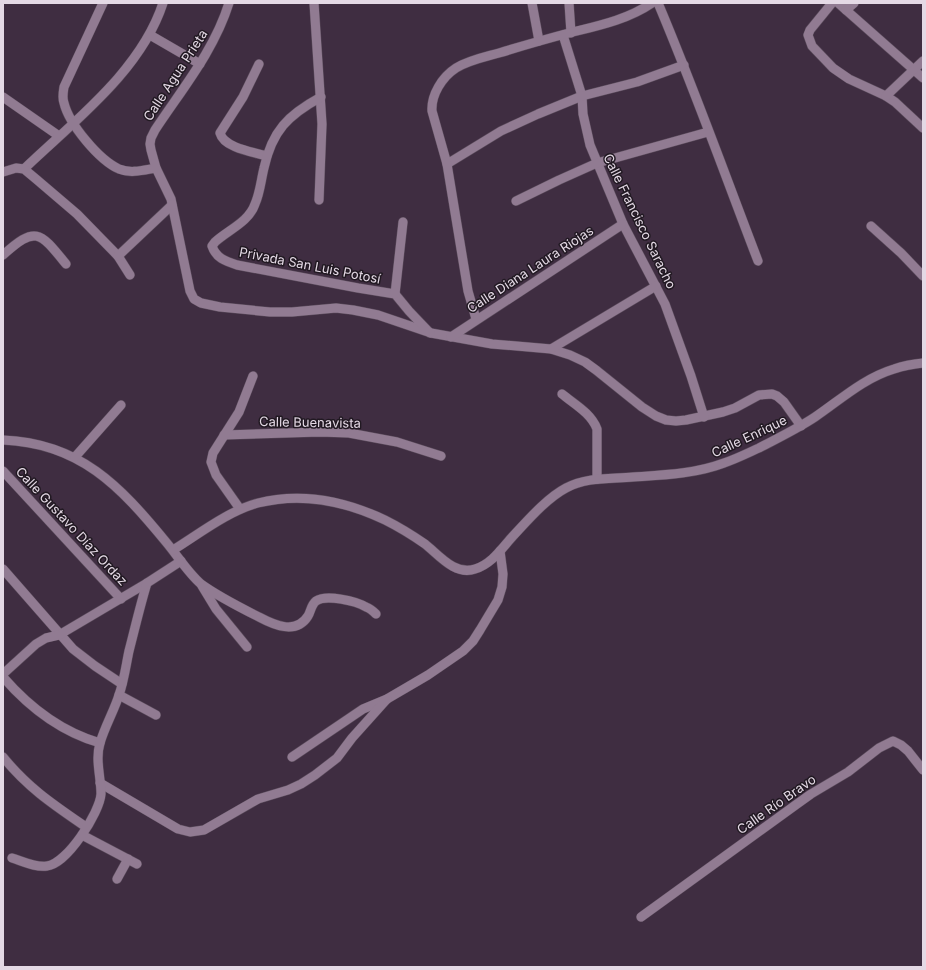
<svg xmlns="http://www.w3.org/2000/svg" width="926" height="970" viewBox="0 0 926 970" font-family="Inter,sans-serif">
  <style>
    .lines { fill: none; stroke-linecap: round; stroke-linejoin: round }
    .minor-casing { stroke: #5b4c5c; stroke-width: 10 }
    .minor { stroke: #917b92; stroke-width: 9 }
    .labels { text-anchor: middle; stroke-width: 3; stroke-linejoin: round; paint-order: stroke }
    .street-label { font-size: 13px; fill: #e4d9e5; stroke: #211922 }
  </style>
  <rect width="100%" height="100%" fill="#3f2d41"/>
  <g class="lines">
    <g class="minor-casing">
      <g id="minor">
        <path d="M 103,3 L 64,87 C 63,93 62,98 64,103 C 69,124 99,160 119,169 C 131,174 144,170 156,168"/>
        <path d="M 229,3 C 214,51 182,89 155,130 L 151,138 L 150,144 L 151,150 L 156,168 L 171,199 L 190,291 L 194,299 L 201,303 L 220,307 L 270,312 L 292,312 L 336,308 L 353,310 L 378,315 L 431,333 L 492,344 L 551,349 L 570,355 L 585,362 L 596,370 L 642,407 L 656,416 L 666,420 L 676,421 L 686,420 L 723,412 L 735,408 L 759,395 L 772,394 L 777,396 L 784,402 L 801,426"/>
        <path d="M 314,3 L 322,124 L 319,200"/>
        <path d="M 532,3 L 539,41"/>
        <path d="M 569,3 L 571,33"/>
        <path d="M 658,3 C 694,88 725,175 758,261"/>
        <path d="M 832,3 L 810,30 L 808,35 L 812,46 L 833,68 L 849,79 L 886,96 L 895,102 L 923,128"/>
        <path d="M 838,3 L 923,78"/>
        <path d="M 846,10 L 854,3"/>
        <path d="M 150,35 L 200,64"/>
        <path d="M 563,35 L 582,96 L 583,114 L 590,145 L 623,224 L 665,304 L 691,376 L 704,417"/>
        <path d="M 259,64 L 243,97 L 220,133 C 224,148 253,152 267,156"/>
        <path d="M 886,96 L 923,61"/>
        <path d="M 3,97 L 59,136"/>
        <path d="M 321,97 C 288,115 272,131 264,168 C 261,180 260,193 255,204 C 249,222 228,230 215,242 L 212,246 C 216,258 225,261 237,265 L 358,288 L 395,294 L 409,311 L 430,333"/>
        <path d="M 447,164 L 501,131 L 538,114 L 582,96 L 637,82 L 684,65"/>
        <path d="M 24,169 C 74,121 141,71 163,3"/>
        <path d="M 3,172 L 16,168 L 24,169 L 36,179 L 77,214 L 118,256 L 130,275"/>
        <path d="M 516,201 L 559,180 L 597,163 L 708,132"/>
        <path d="M 871,226 L 901,253 L 923,276"/>
        <path d="M 3,255 C 36,225 40,232 66,264"/>
        <path d="M 118,256 L 172,205"/>
        <path d="M 395,294 L 403,222"/>
        <path d="M 476,319 L 468,291 L 447,164 L 432,111 C 431,95 442,77 456,68 C 469,60 485,57 499,53 C 522,46 546,39 569,33 C 597,26 627,20 652,3"/>
        <path d="M 451,337 L 623,224"/>
        <path d="M 551,349 L 656,286"/>
        <path d="M 562,394 C 574,404 591,413 597,429 L 597,479"/>
        <path d="M 224,435 L 320,432 L 349,433 L 397,442 L 441,456"/>
        <path d="M 3,440 C 80,443 120,486 166,542 C 177,555 188,573 201,584 C 219,597 239,607 259,617 C 274,625 296,635 308,616 C 311,611 311,605 316,601 C 326,594 356,601 366,607 C 369,608 373,611 376,614"/>
        <path d="M 75,457 L 121,405"/>
        <path d="M 3,471 L 121,599"/>
        <path d="M 240,509 L 216,475 L 211,462 L 213,453 L 239,412 L 253,376"/>
        <path d="M 173,550 C 199,534 228,511 258,503 C 301,492 345,501 385,520 C 399,527 412,535 425,544 C 439,555 455,576 475,569 C 492,564 502,548 513,536 C 528,520 547,498 566,488 C 586,477 610,479 633,477 C 663,475 695,474 724,463 C 736,459 748,453 759,448 C 778,438 797,429 815,417 C 840,400 864,378 894,369 C 903,366 913,364 923,363"/>
        <path d="M 3,569 L 73,649 L 95,666 L 122,684"/>
        <path d="M 202,586 L 216,609 L 247,647"/>
        <path d="M 3,674 L 36,644 L 46,638 L 59,635 L 147,583"/>
        <path d="M 3,677 C 29,707 62,732 100,743"/>
        <path d="M 119,695 L 156,715"/>
        <path d="M 3,757 C 28,788 54,805 86,827"/>
        <path d="M 292,757 L 363,709 L 387,699 L 428,675 L 463,651 L 473,641 L 480,630 L 498,600 L 502,587 L 503,574 L 500,551"/>
        <path d="M 100,783 L 178,829 L 190,832 L 204,830 L 258,799 L 288,790 L 301,784 L 315,775 L 337,758 L 352,738 L 387,699"/>
        <path d="M 82,835 L 137,864"/>
        <path d="M 12,858 C 22,861 36,868 47,866 C 67,864 100,812 101,794 C 101,777 95,760 100,743 C 105,726 114,711 119,695 C 124,681 126,665 129,651 C 135,628 140,606 147,583 L 181,561"/>
        <path d="M 117,879 L 128,859"/>
        <path d="M 641,917 L 797,804 L 811,794 L 848,772 L 879,748 L 893,741 L 901,745 L 908,751 L 923,770"/>
      </g>
    </g>
    <use href="#minor" class="minor"/>
  </g>
  <g class="labels">
    <g class="street-label">
      <text transform="translate(175 75) rotate(-57)" y="5">Calle Agua Prieta</text>
      <text transform="translate(640 221) rotate(64)" y="5">Calle Francisco Saracho</text>
      <text transform="translate(310 265) rotate(11)" y="5">Privada San Luis Potosí</text>
      <text transform="translate(530 269) rotate(-33)" y="5">Calle Diana Laura Riojas</text>
      <text transform="translate(310 422) rotate(1)" y="5">Calle Buenavista</text>
      <text transform="translate(749 436) rotate(-25)" y="5">Calle Enrique</text>
      <text transform="translate(72 526) rotate(47)" y="5">Calle Gustavo Díaz Ordaz</text>
      <text transform="translate(776 804) rotate(-35)" y="5">Calle Río Bravo</text>
    </g>
  </g>
  <rect width="926" height="970" fill="none" stroke="#e4d9e5" stroke-width="8"/>
</svg>
